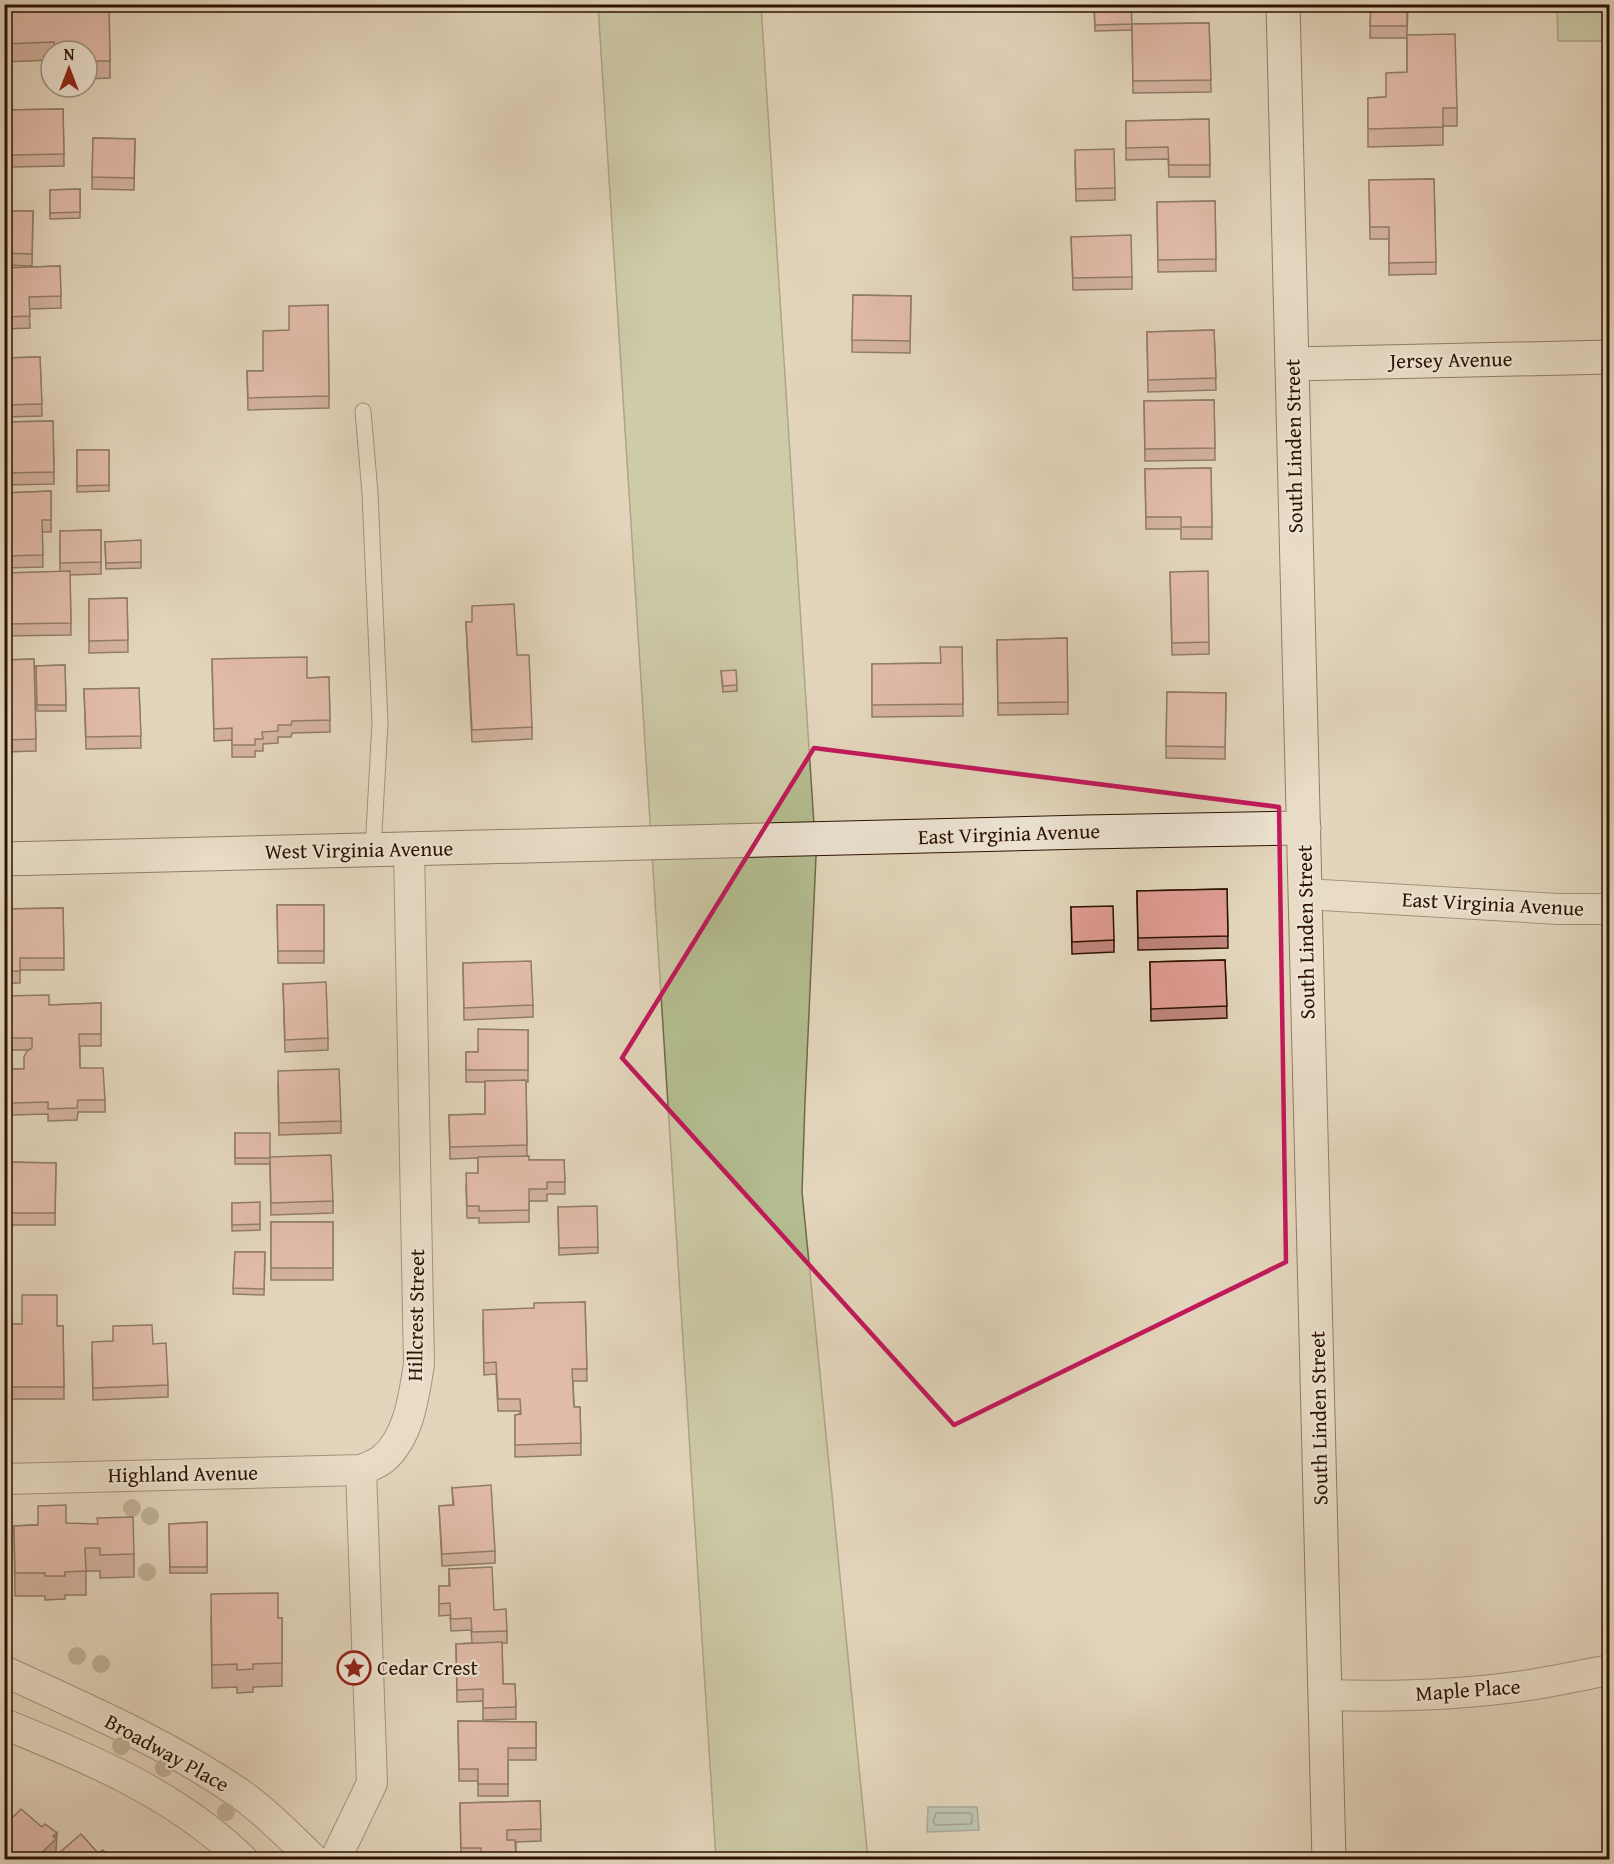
<svg xmlns="http://www.w3.org/2000/svg" width="1614" height="1864" viewBox="0 0 1614 1864" font-family="'Gentium Book Plus',serif">
  <style>
    .green { fill: #b4be91; stroke: #706848; stroke-width: 1.5 }
    .water { fill: #95b9b2; stroke: #6b766b; stroke-width: 1.5 }
    .lines { fill: none; stroke-linecap: round; stroke-linejoin: round }
    .shore { stroke: #616659; stroke-width: 1.5 }
    .lane-casing { stroke: #5a432f; stroke-width: 17 }
    .street-casing { stroke: #5a432f; stroke-width: 32 }
    .secondary-casing { stroke: #2d1200; stroke-width: 35 }
    .lane { stroke: #ede4d3; stroke-width: 15 }
    .street { stroke: #ede4d3; stroke-width: 30 }
    .secondary { stroke: #ede4d3; stroke-width: 33 }
    .tree { fill: #95876d }
    .wall { fill: #c1877f; stroke: #2d1200; stroke-width: 1.5 }
    .shaded-wall { fill: #9d6e68; stroke: #2d1200; stroke-width: 1.5 }
    .building { fill: #e09d94; stroke: #2d1200; stroke-width: 1.5 }
    .marked { fill: none; stroke: #c2185b; stroke-width: 4.5; stroke-linejoin: round }
    .labels { text-anchor: middle; stroke-width: 4.5; stroke-linejoin: round; paint-order: stroke }
    .street-label { font-size: 21px; fill: #2d1200; stroke: #ede4d3 }
    .poi-label { font-size: 21px; fill: #2d1200; stroke: #ede4d3; text-anchor: start }
  </style>
  <rect width="100%" height="100%" fill="#e3d6bc"/>
  <filter id="stains"><feTurbulence type="fractalNoise" baseFrequency=".00333" numOctaves="4"/><feColorMatrix values="0 0 0 0 .2 0 0 0 0 .09 0 0 0 0 .02 0 0 0 .5 -.17"/></filter>
  <radialGradient id="worn" r=".72"><stop offset=".6" stop-color="#630" stop-opacity="0"/><stop offset="1" stop-color="#630" stop-opacity=".3"/></radialGradient>
  <g class="green">
    <path d="M 598,5 L 761,5 L 816,856 L 805,1102 L 802,1192 L 868,1859 L 716,1859 Z"/>
    <path d="M 1557,5 L 1609,5 L 1609,41 L 1558,41 Z"/>
  </g>
  <path class="water" d="M 928,1807 L 977,1807 L 979,1830 L 927,1832 Z"/>
  <g class="lines">
    <path class="shore" d="M 936,1813 L 970,1813 L 972,1815 L 972,1822 L 970,1824 L 936,1825 L 933,1822 Z"/>
    <g class="lane-casing">
      <path id="lane" d="M 363,411 L 370,493 L 380,723 L 373,850"/>
    </g>
    <g class="street-casing">
      <g id="street">
        <path d="M 1305,894 L 1559,909 L 1610,909"/>
        <path d="M 4,1479 L 361,1470 C 368,1467 377,1464 383,1459 C 409,1437 414,1396 419,1364 L 409,849"/>
        <path d="M 4,1671 C 84,1708 166,1743 239,1793 C 266,1812 290,1837 314,1860"/>
        <path d="M 1325,1695 C 1391,1697 1459,1695 1523,1686 C 1552,1682 1581,1675 1610,1670"/>
        <path d="M 4,1724 C 89,1758 177,1795 243,1860"/>
        <path d="M 335,1860 L 372,1783 L 361,1470"/>
      </g>
    </g>
    <g class="secondary-casing">
      <g id="secondary">
        <path d="M 1283,4 L 1329,1860"/>
        <path d="M 1292,364 L 1610,357"/>
        <path d="M 4,859 L 1085,832 L 1304,828"/>
      </g>
    </g>
    <use href="#lane" class="lane"/>
    <use href="#street" class="street"/>
    <use href="#secondary" class="secondary"/>
  </g>
  <g class="tree">
    <circle cx="132" cy="1508" r="9"/>
    <circle cx="150" cy="1516" r="9"/>
    <circle cx="147" cy="1572" r="9"/>
    <circle cx="77" cy="1656" r="9"/>
    <circle cx="101" cy="1664" r="9"/>
    <circle cx="121" cy="1746" r="9"/>
    <circle cx="164" cy="1768" r="9"/>
    <circle cx="226" cy="1812" r="9"/>
  </g>
  <g class="wall">
    <path d="M 4,4 L 109,4 L 110,78 L 87,79 L 87,51 L 51,51 L 51,60 L 4,62 Z"/>
    <path d="M 1094,4 L 1132,24 L 1132,30 L 1095,31 Z"/>
    <rect x="1151" y="4" width="43" height="8"/>
    <path d="M 1371,4 L 1408,4 L 1407,35 L 1457,108 L 1457,126 L 1443,126 L 1443,145 L 1368,147 L 1368,98 L 1386,97 L 1407,72 L 1407,38 L 1370,38 Z"/>
    <path d="M 1209,23 L 1211,92 L 1133,93 L 1132,24 Z"/>
    <path d="M 63,109 L 64,166 L 11,167 L 11,182 L 4,182 L 4,110 Z"/>
    <path d="M 1209,119 L 1210,177 L 1169,177 L 1168,159 L 1126,160 L 1126,121 Z"/>
    <path d="M 93,138 L 135,139 L 134,190 L 92,189 Z"/>
    <path d="M 1075,162 L 1115,188 L 1115,200 L 1076,201 Z"/>
    <path d="M 1434,179 L 1436,274 L 1389,275 L 1389,239 L 1370,239 L 1369,180 Z"/>
    <path d="M 80,189 L 80,218 L 50,219 L 50,190 Z"/>
    <path d="M 1215,201 L 1216,271 L 1158,272 L 1157,202 Z"/>
    <path d="M 4,211 L 33,211 L 32,266 L 4,265 Z"/>
    <path d="M 1071,237 L 1132,277 L 1132,289 L 1073,290 Z"/>
    <path d="M 60,266 L 61,308 L 29,309 L 30,328 L 4,329 L 4,268 Z"/>
    <path d="M 853,295 L 911,296 L 910,353 L 852,352 Z"/>
    <path d="M 328,305 L 329,408 L 248,410 L 247,371 L 263,371 Z"/>
    <path d="M 1214,330 L 1216,390 L 1148,392 L 1147,332 Z"/>
    <path d="M 40,357 L 42,416 L 4,417 L 4,358 Z"/>
    <path d="M 1214,400 L 1215,460 L 1145,461 L 1144,401 Z"/>
    <path d="M 53,421 L 54,484 L 4,485 L 4,422 Z"/>
    <path d="M 77,450 L 109,450 L 109,491 L 77,492 Z"/>
    <path d="M 1211,468 L 1212,539 L 1181,539 L 1181,529 L 1146,529 L 1145,469 Z"/>
    <path d="M 51,491 L 51,532 L 42,532 L 43,567 L 4,568 L 4,493 Z"/>
    <path d="M 101,530 L 101,574 L 70,575 L 71,635 L 4,636 L 4,573 L 60,572 L 60,531 Z"/>
    <path d="M 105,542 L 141,562 L 141,568 L 106,569 Z"/>
    <path d="M 1170,572 L 1209,642 L 1209,654 L 1172,655 Z"/>
    <path d="M 127,598 L 128,652 L 89,653 L 89,599 Z"/>
    <path d="M 466,622 L 517,655 L 532,727 L 532,739 L 472,742 Z"/>
    <path d="M 1067,638 L 1068,714 L 998,715 L 997,640 Z"/>
    <path d="M 962,647 L 963,716 L 872,717 L 872,664 L 940,663 Z"/>
    <path d="M 34,659 L 36,751 L 4,752 L 4,660 Z"/>
    <path d="M 212,659 L 307,678 L 329,677 L 330,732 L 292,733 L 291,737 L 278,737 L 278,743 L 263,744 L 263,751 L 255,751 L 255,757 L 232,757 L 232,740 L 214,741 Z"/>
    <path d="M 65,665 L 66,711 L 37,711 L 36,666 Z"/>
    <path d="M 721,671 L 737,685 L 737,691 L 723,692 Z"/>
    <path d="M 139,688 L 141,748 L 86,749 L 84,689 Z"/>
    <path d="M 1167,692 L 1226,693 L 1225,759 L 1166,758 Z"/>
    <path d="M 1227,889 L 1228,948 L 1138,950 L 1137,891 Z"/>
    <path d="M 277,905 L 324,905 L 324,963 L 278,963 Z"/>
    <path d="M 1071,907 L 1114,940 L 1114,952 L 1072,954 Z"/>
    <path d="M 63,908 L 64,970 L 20,970 L 20,983 L 4,983 L 4,909 Z"/>
    <path d="M 1225,960 L 1227,1018 L 1151,1021 L 1150,962 Z"/>
    <path d="M 463,963 L 533,1005 L 533,1017 L 464,1020 Z"/>
    <path d="M 283,984 L 328,1038 L 328,1050 L 285,1052 Z"/>
    <path d="M 4,996 L 49,1005 L 101,1003 L 101,1046 L 80,1046 L 80,1068 L 105,1100 L 105,1112 L 78,1112 L 77,1120 L 48,1121 L 48,1114 L 12,1115 L 11,1069 L 24,1069 L 29,1050 L 4,1050 Z"/>
    <path d="M 528,1030 L 528,1082 L 526,1082 L 527,1156 L 529,1160 L 564,1160 L 565,1194 L 547,1194 L 547,1201 L 529,1201 L 529,1222 L 479,1223 L 479,1218 L 467,1218 L 466,1185 L 478,1173 L 478,1158 L 450,1159 L 449,1115 L 485,1114 L 485,1082 L 466,1082 L 466,1052 L 478,1052 Z"/>
    <path d="M 278,1083 L 341,1121 L 341,1133 L 279,1135 Z"/>
    <path d="M 235,1133 L 333,1201 L 333,1213 L 271,1215 L 270,1164 L 235,1164 Z"/>
    <path d="M 4,1162 L 56,1163 L 55,1225 L 4,1225 Z"/>
    <path d="M 232,1203 L 260,1224 L 260,1230 L 232,1231 Z"/>
    <path d="M 558,1207 L 598,1247 L 598,1253 L 559,1255 Z"/>
    <rect x="271" y="1222" width="62" height="58"/>
    <path d="M 235,1252 L 265,1252 L 264,1295 L 233,1294 Z"/>
    <path d="M 585,1302 L 587,1381 L 573,1381 L 574,1407 L 580,1407 L 581,1455 L 515,1457 L 515,1415 L 520,1414 L 520,1411 L 498,1411 L 496,1374 L 484,1375 L 483,1322 L 534,1308 Z"/>
    <path d="M 4,1324 L 63,1326 L 64,1399 L 4,1399 Z"/>
    <path d="M 113,1341 L 153,1344 L 168,1385 L 168,1397 L 93,1400 L 92,1354 Z"/>
    <path d="M 452,1488 L 495,1551 L 495,1563 L 442,1566 L 439,1506 L 453,1505 Z"/>
    <path d="M 207,1522 L 207,1573 L 170,1573 L 169,1524 Z"/>
    <path d="M 66,1523 L 134,1554 L 134,1577 L 100,1578 L 100,1571 L 86,1571 L 86,1595 L 65,1595 L 65,1599 L 45,1600 L 45,1596 L 15,1596 L 14,1526 Z"/>
    <path d="M 449,1569 L 494,1610 L 507,1631 L 507,1643 L 502,1643 L 503,1684 L 515,1684 L 516,1719 L 483,1720 L 483,1701 L 457,1702 L 456,1644 L 472,1643 L 471,1630 L 451,1631 L 450,1615 L 439,1616 L 439,1586 L 449,1586 Z"/>
    <path d="M 211,1617 L 282,1618 L 282,1686 L 253,1687 L 253,1692 L 237,1693 L 237,1687 L 212,1688 Z"/>
    <path d="M 458,1721 L 536,1722 L 536,1760 L 508,1760 L 508,1796 L 478,1796 L 478,1781 L 459,1781 Z"/>
    <path d="M 540,1801 L 541,1841 L 516,1842 L 516,1860 L 461,1860 L 460,1803 Z"/>
  </g>
  <path class="shaded-wall" d="M 57,1833 L 56,1851 L 47,1860 L 34,1860 Z"/>
  <g class="building">
    <path d="M 4,4 L 109,4 L 110,61 L 87,61 L 87,51 L 55,51 L 54,42 L 4,44 Z"/>
    <path d="M 1094,4 L 1131,4 L 1132,24 L 1095,25 Z"/>
    <path d="M 1371,4 L 1407,4 L 1407,26 L 1370,26 Z"/>
    <path d="M 1209,23 L 1211,80 L 1133,81 L 1132,24 Z"/>
    <path d="M 1455,34 L 1457,108 L 1443,108 L 1443,127 L 1368,129 L 1368,98 L 1386,97 L 1386,73 L 1407,72 L 1407,35 Z"/>
    <path d="M 63,109 L 64,154 L 11,155 L 11,170 L 4,170 L 4,110 Z"/>
    <path d="M 1209,119 L 1210,165 L 1169,165 L 1168,147 L 1126,148 L 1126,121 Z"/>
    <path d="M 93,138 L 135,139 L 134,178 L 92,177 Z"/>
    <path d="M 1114,149 L 1115,188 L 1076,189 L 1075,150 Z"/>
    <path d="M 1434,179 L 1436,262 L 1389,263 L 1389,227 L 1370,227 L 1369,180 Z"/>
    <path d="M 80,189 L 80,212 L 50,213 L 50,190 Z"/>
    <path d="M 1215,201 L 1216,259 L 1158,260 L 1157,202 Z"/>
    <path d="M 4,211 L 33,211 L 32,254 L 4,253 Z"/>
    <path d="M 1131,235 L 1132,277 L 1073,278 L 1071,237 Z"/>
    <path d="M 60,266 L 61,296 L 29,297 L 30,316 L 4,317 L 4,268 Z"/>
    <path d="M 853,295 L 911,296 L 910,341 L 852,340 Z"/>
    <path d="M 328,305 L 329,396 L 248,398 L 247,371 L 263,371 L 263,331 L 289,330 L 289,306 Z"/>
    <path d="M 1214,330 L 1216,378 L 1148,380 L 1147,332 Z"/>
    <path d="M 40,357 L 42,404 L 4,405 L 4,358 Z"/>
    <path d="M 1214,400 L 1215,448 L 1145,449 L 1144,401 Z"/>
    <path d="M 53,421 L 54,472 L 4,473 L 4,422 Z"/>
    <path d="M 77,450 L 109,450 L 109,485 L 77,486 Z"/>
    <path d="M 1211,468 L 1212,527 L 1181,527 L 1181,517 L 1146,517 L 1145,469 Z"/>
    <path d="M 51,491 L 51,520 L 42,520 L 43,555 L 4,556 L 4,493 Z"/>
    <path d="M 101,530 L 101,562 L 60,563 L 60,531 Z"/>
    <path d="M 141,540 L 141,562 L 106,563 L 105,542 Z"/>
    <path d="M 70,571 L 71,623 L 4,624 L 4,573 Z"/>
    <path d="M 1208,571 L 1209,642 L 1172,643 L 1170,572 Z"/>
    <path d="M 127,598 L 128,640 L 89,641 L 89,599 Z"/>
    <path d="M 514,604 L 517,655 L 529,655 L 532,727 L 472,730 L 466,622 L 472,622 L 472,606 Z"/>
    <path d="M 1067,638 L 1068,702 L 998,703 L 997,640 Z"/>
    <path d="M 940,647 L 962,647 L 963,704 L 872,705 L 872,664 L 941,663 Z"/>
    <path d="M 307,657 L 307,678 L 329,677 L 330,720 L 292,721 L 291,725 L 278,725 L 278,731 L 262,732 L 263,739 L 255,739 L 255,745 L 232,745 L 232,728 L 214,729 L 212,659 Z"/>
    <path d="M 34,659 L 36,739 L 4,740 L 4,660 Z"/>
    <path d="M 65,665 L 66,705 L 37,705 L 36,666 Z"/>
    <path d="M 736,670 L 737,685 L 723,686 L 721,671 Z"/>
    <path d="M 139,688 L 141,736 L 86,737 L 84,689 Z"/>
    <path d="M 1167,692 L 1226,693 L 1225,747 L 1166,746 Z"/>
    <path d="M 1227,889 L 1228,936 L 1138,938 L 1137,891 Z"/>
    <path d="M 277,905 L 324,905 L 324,951 L 278,951 Z"/>
    <path d="M 1113,906 L 1114,940 L 1072,942 L 1071,907 Z"/>
    <path d="M 63,908 L 64,958 L 20,958 L 20,971 L 4,971 L 4,909 Z"/>
    <path d="M 1225,960 L 1227,1006 L 1151,1009 L 1150,962 Z"/>
    <path d="M 531,961 L 533,1005 L 464,1008 L 463,963 Z"/>
    <path d="M 326,982 L 328,1038 L 285,1040 L 283,984 Z"/>
    <path d="M 49,995 L 49,1005 L 101,1003 L 101,1034 L 79,1034 L 80,1068 L 103,1068 L 105,1100 L 78,1100 L 77,1108 L 48,1109 L 48,1102 L 12,1103 L 11,1069 L 24,1069 L 24,1057 L 27,1051 L 32,1048 L 32,1038 L 4,1038 L 4,996 Z"/>
    <path d="M 478,1029 L 528,1030 L 528,1070 L 466,1070 L 466,1052 L 478,1052 Z"/>
    <path d="M 339,1069 L 341,1121 L 279,1123 L 278,1071 Z"/>
    <path d="M 526,1080 L 527,1145 L 450,1147 L 449,1115 L 485,1114 L 485,1081 Z"/>
    <rect x="235" y="1133" width="35" height="25"/>
    <path d="M 331,1155 L 333,1201 L 271,1203 L 270,1157 Z"/>
    <path d="M 529,1156 L 529,1160 L 564,1160 L 565,1182 L 547,1182 L 547,1189 L 529,1189 L 529,1210 L 479,1211 L 479,1206 L 467,1206 L 466,1173 L 478,1173 L 478,1157 Z"/>
    <path d="M 4,1162 L 56,1163 L 55,1213 L 4,1213 Z"/>
    <path d="M 260,1202 L 260,1224 L 232,1225 L 232,1203 Z"/>
    <path d="M 597,1206 L 598,1247 L 559,1248 L 558,1207 Z"/>
    <rect x="271" y="1222" width="62" height="46"/>
    <path d="M 235,1252 L 265,1252 L 264,1289 L 233,1288 Z"/>
    <path d="M 22,1295 L 57,1295 L 57,1326 L 63,1326 L 64,1387 L 4,1387 L 4,1324 L 22,1324 Z"/>
    <path d="M 585,1302 L 587,1369 L 572,1369 L 574,1407 L 580,1407 L 581,1443 L 515,1445 L 515,1415 L 521,1414 L 520,1399 L 498,1399 L 496,1362 L 484,1363 L 483,1310 L 534,1308 L 534,1303 Z"/>
    <path d="M 152,1325 L 153,1344 L 166,1343 L 168,1385 L 93,1388 L 92,1342 L 113,1341 L 113,1326 Z"/>
    <path d="M 491,1485 L 495,1551 L 442,1554 L 439,1506 L 454,1505 L 452,1488 Z"/>
    <path d="M 66,1505 L 66,1523 L 98,1524 L 97,1518 L 133,1517 L 134,1554 L 100,1555 L 100,1548 L 85,1548 L 86,1571 L 65,1572 L 65,1576 L 45,1576 L 45,1573 L 15,1573 L 14,1526 L 38,1525 L 38,1506 Z"/>
    <path d="M 207,1522 L 207,1567 L 170,1567 L 169,1524 Z"/>
    <path d="M 492,1567 L 494,1610 L 506,1609 L 507,1631 L 472,1632 L 471,1618 L 451,1619 L 450,1603 L 439,1604 L 439,1586 L 450,1586 L 449,1569 Z"/>
    <path d="M 278,1593 L 278,1618 L 282,1618 L 282,1663 L 253,1664 L 253,1669 L 237,1670 L 237,1664 L 212,1665 L 211,1594 Z"/>
    <path d="M 502,1642 L 503,1684 L 515,1684 L 516,1707 L 483,1708 L 483,1689 L 457,1690 L 456,1644 Z"/>
    <path d="M 458,1721 L 536,1722 L 536,1748 L 508,1748 L 508,1784 L 478,1784 L 478,1769 L 459,1769 Z"/>
    <path d="M 540,1801 L 541,1829 L 507,1830 L 507,1840 L 515,1840 L 516,1860 L 482,1860 L 481,1848 L 461,1848 L 460,1803 Z"/>
    <path d="M 21,1809 L 42,1827 L 45,1824 L 57,1833 L 53,1836 L 56,1839 L 34,1860 L 4,1860 L 4,1826 Z"/>
    <path d="M 81,1834 L 98,1853 L 103,1850 L 112,1860 L 51,1860 Z"/>
  </g>
  <path d="M0 0H1614V1864H0ZM 814,748 L 1279,807 L 1286,1262 L 954,1425 L 622,1058 Z" fill="#e3d6bc" fill-opacity=".55" fill-rule="evenodd"/>
  <path class="marked" d="M 814,748 L 1279,807 L 1286,1262 L 954,1425 L 622,1058 Z"/>
  <defs>
    <g id="sight-ring" transform="scale(1.725)"><circle r="9.5" fill="#ede4d3" stroke="#8f2418" stroke-width="1.5"/><path d="M0-6L1.8-2.2L6-1.7L2.9 1.2L3.7 5.4L0 3.3L-3.7 5.4L-2.9 1.2L-6-1.7L-1.8-2.2Z" fill="#8f2418"/></g>
  </defs>
  <g fill-rule="evenodd">
    <use href="#sight-ring" x="354" y="1668"/>
  </g>
  <g class="labels">
    <g class="street-label">
      <text transform="translate(1451 360) rotate(-1)" y="7">Jersey Avenue</text>
      <text transform="translate(1294 446) rotate(-91)" y="7">South Linden Street</text>
      <text transform="translate(1009 834) rotate(-2)" y="7">East Virginia Avenue</text>
      <text transform="translate(359 850) rotate(-1)" y="7">West Virginia Avenue</text>
      <text transform="translate(1493 904) rotate(3)" y="7">East Virginia Avenue</text>
      <text transform="translate(1306 932) rotate(-91)" y="7">South Linden Street</text>
      <text transform="translate(416 1315) rotate(-89)" y="7">Hillcrest Street</text>
      <text transform="translate(1319 1418) rotate(-91)" y="7">South Linden Street</text>
      <text transform="translate(183 1474) rotate(-1)" y="7">Highland Avenue</text>
      <text transform="translate(1468 1690) rotate(-4)" y="7">Maple Place</text>
      <text transform="translate(167 1753) rotate(29)" y="7">Broadway Place</text>
    </g>
    <g class="poi-label">
      <text x="377" y="1675">Cedar Crest</text>
    </g>
  </g>
  <rect width="1614" height="1864" fill="none" stroke="#e3d6bc" stroke-width="24"/>
  <rect x="6" y="6" width="1602" height="1852" fill="none" stroke="#2d1200" stroke-width="3"/>
  <rect x="12" y="12" width="1590" height="1840" fill="none" stroke="#2d1200" stroke-width="1.5"/>
  <g transform="translate(69 69)"><circle r="28" fill="#ede4d3" stroke="#a0907f" stroke-width="1.5"/>
  <path d="M0-4.5L10 22L0 15L-10 22Z" fill="#8f2418"/>
  <text y="-9" font-size="16" font-weight="bold" text-anchor="middle" fill="#2d1200">N</text>
  </g>
  <rect width="100%" height="100%" filter="url(#stains)"/>
  <rect width="100%" height="100%" fill="url(#worn)"/>
</svg>
